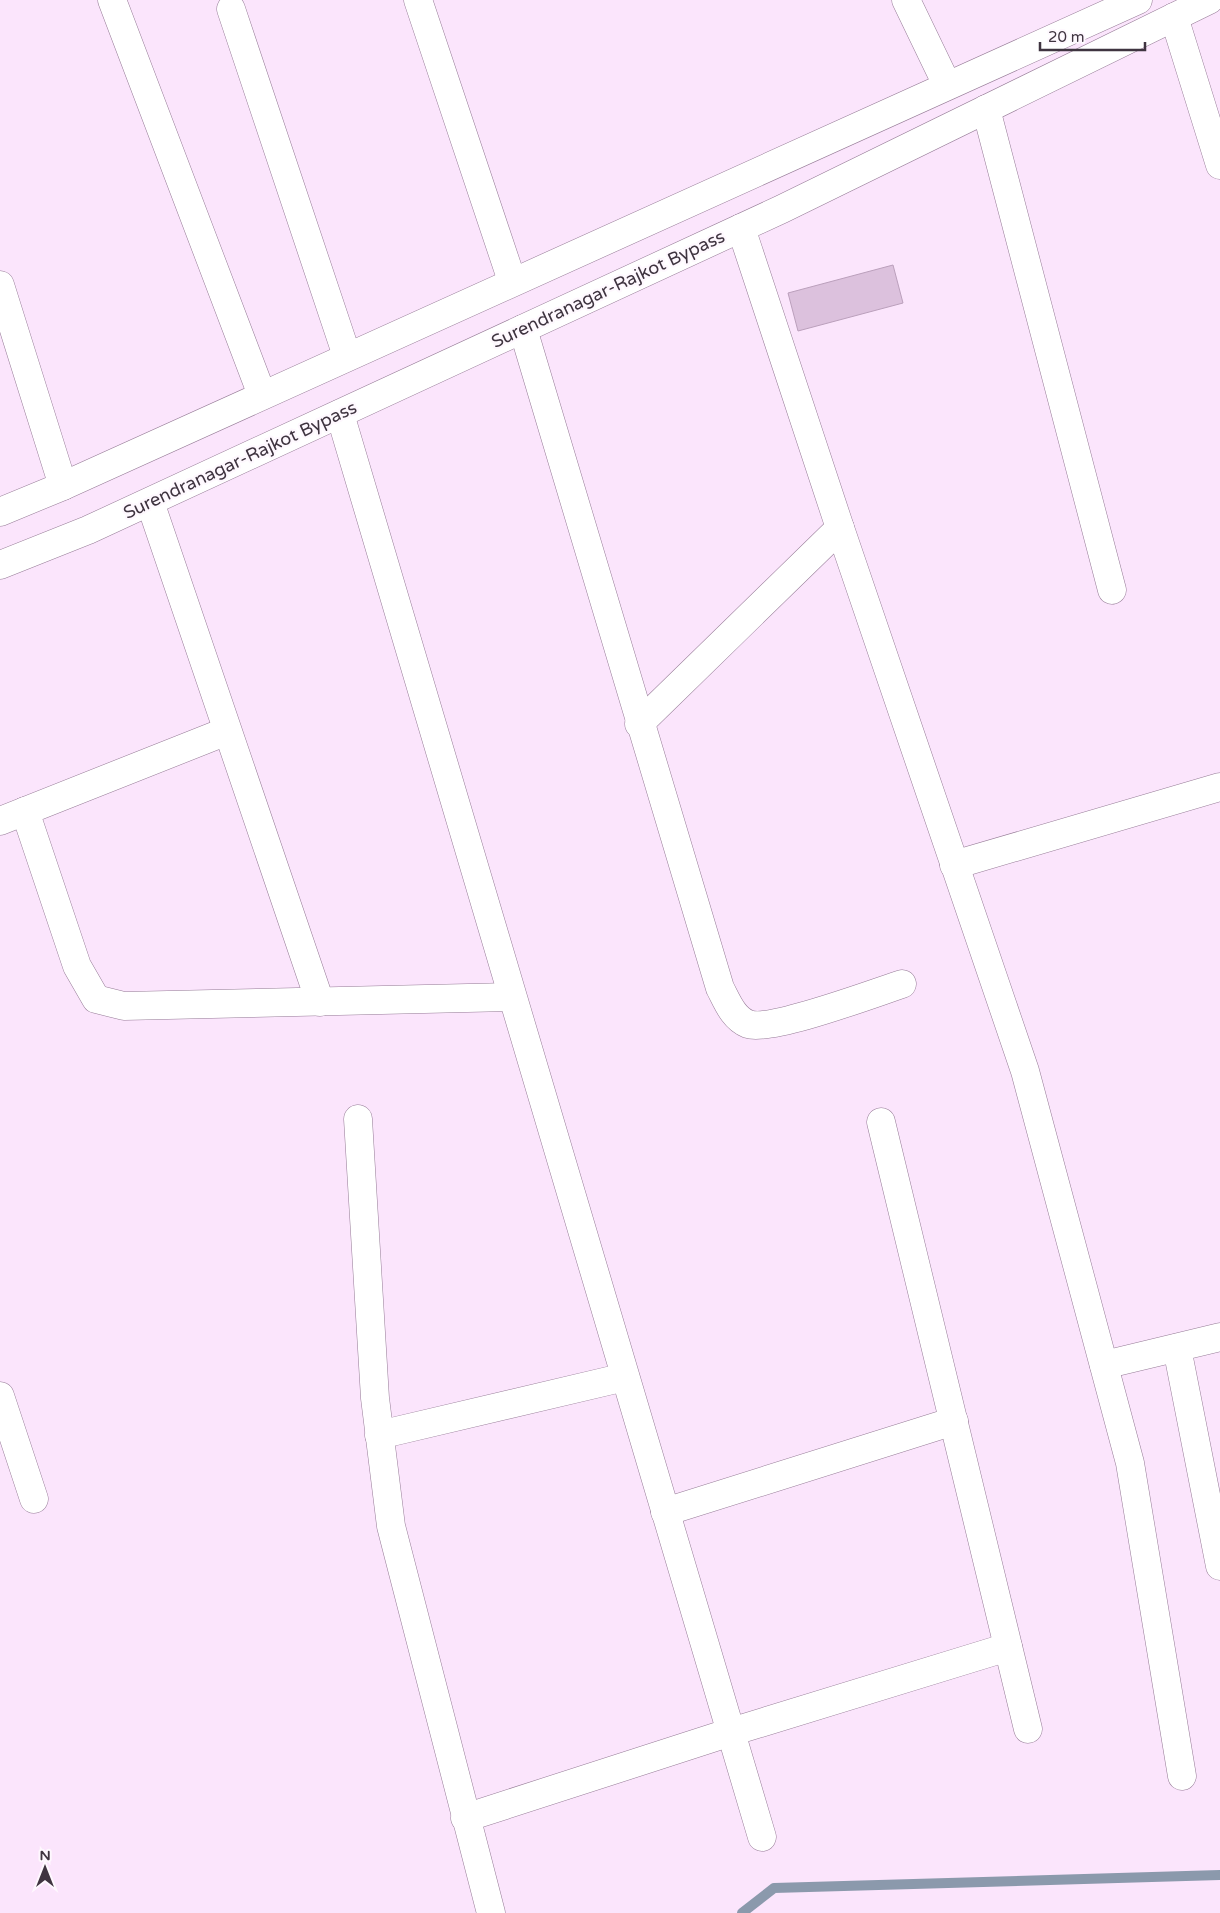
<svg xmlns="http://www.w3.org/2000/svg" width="1220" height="1913" viewBox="0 0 1220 1913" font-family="'Varela Round',sans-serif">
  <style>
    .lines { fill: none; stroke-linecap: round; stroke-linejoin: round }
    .stream { stroke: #8b99ac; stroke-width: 10 }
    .building { fill: #dcc1dd; stroke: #bba0bc }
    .minor-casing { stroke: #967c97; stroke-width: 29 }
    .primary-casing { stroke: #967c97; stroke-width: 29 }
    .minor { stroke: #fff; stroke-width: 28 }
    .primary { stroke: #fff; stroke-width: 28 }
    .labels { text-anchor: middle; stroke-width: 4.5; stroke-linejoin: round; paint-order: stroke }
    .street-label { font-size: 18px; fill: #3f3440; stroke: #fef8fe }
  </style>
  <rect width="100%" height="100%" fill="#fbe5fc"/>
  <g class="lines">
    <path class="stream" d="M 742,1913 L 774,1888 L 1220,1875"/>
  </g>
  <path class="building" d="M 893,265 L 903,303 L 798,331 L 788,293 Z"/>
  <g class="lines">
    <g class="minor-casing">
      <g id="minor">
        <path d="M 112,0 L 262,395"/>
        <path d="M 418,0 L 512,281"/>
        <path d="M 906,0 L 947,85"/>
        <path d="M 231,9 L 347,356"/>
        <path d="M 1174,17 L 1220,165"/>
        <path d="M 986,109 L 1112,590"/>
        <path d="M 741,228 L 840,528 L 1025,1071 L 1130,1463 L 1182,1776"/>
        <path d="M 0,285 L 63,486"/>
        <path d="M 523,329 L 720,988 C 727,1001 733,1018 748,1024 C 771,1032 874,993 902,984"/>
        <path d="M 340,414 L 762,1837"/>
        <path d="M 150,502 L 320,1002"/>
        <path d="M 639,724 L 840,528"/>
        <path d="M 25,811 L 77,966 L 96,999 L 124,1006 L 512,997"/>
        <path d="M 0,821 L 227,731"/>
        <path d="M 954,865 L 1220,787"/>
        <path d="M 358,1119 L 375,1398 L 391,1526 L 491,1913"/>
        <path d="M 881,1122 L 1028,1729"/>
        <path d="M 1177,1348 L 1220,1566"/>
        <path d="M 1104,1365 L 1220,1337"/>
        <path d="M 0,1396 L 34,1499"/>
        <path d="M 379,1435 L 625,1377"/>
        <path d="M 665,1512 L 954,1421"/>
        <path d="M 465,1818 L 731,1732 L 1008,1647"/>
      </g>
    </g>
    <g class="primary-casing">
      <g id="primary">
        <path d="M 0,512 L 63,486 L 1138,0"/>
        <path d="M 0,565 L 88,530 L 782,209 L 1209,0"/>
      </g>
    </g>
    <use href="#minor" class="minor"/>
    <use href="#primary" class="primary"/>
  </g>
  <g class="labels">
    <g class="street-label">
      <text transform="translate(608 289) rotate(-25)" y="6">Surendranagar-Rajkot Bypass</text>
      <text transform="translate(240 460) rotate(-25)" y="6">Surendranagar-Rajkot Bypass</text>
    </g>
  </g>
  <g transform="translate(45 1868)" stroke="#fef8fe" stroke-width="4" paint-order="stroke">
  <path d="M0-4L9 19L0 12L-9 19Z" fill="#3f3440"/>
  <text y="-8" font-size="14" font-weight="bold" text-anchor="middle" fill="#3f3440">N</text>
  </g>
  <path d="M1040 42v8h105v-8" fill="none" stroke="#3f3440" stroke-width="2.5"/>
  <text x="1048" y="42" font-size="15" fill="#3f3440" stroke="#fef8fe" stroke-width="4" paint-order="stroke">20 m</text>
</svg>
